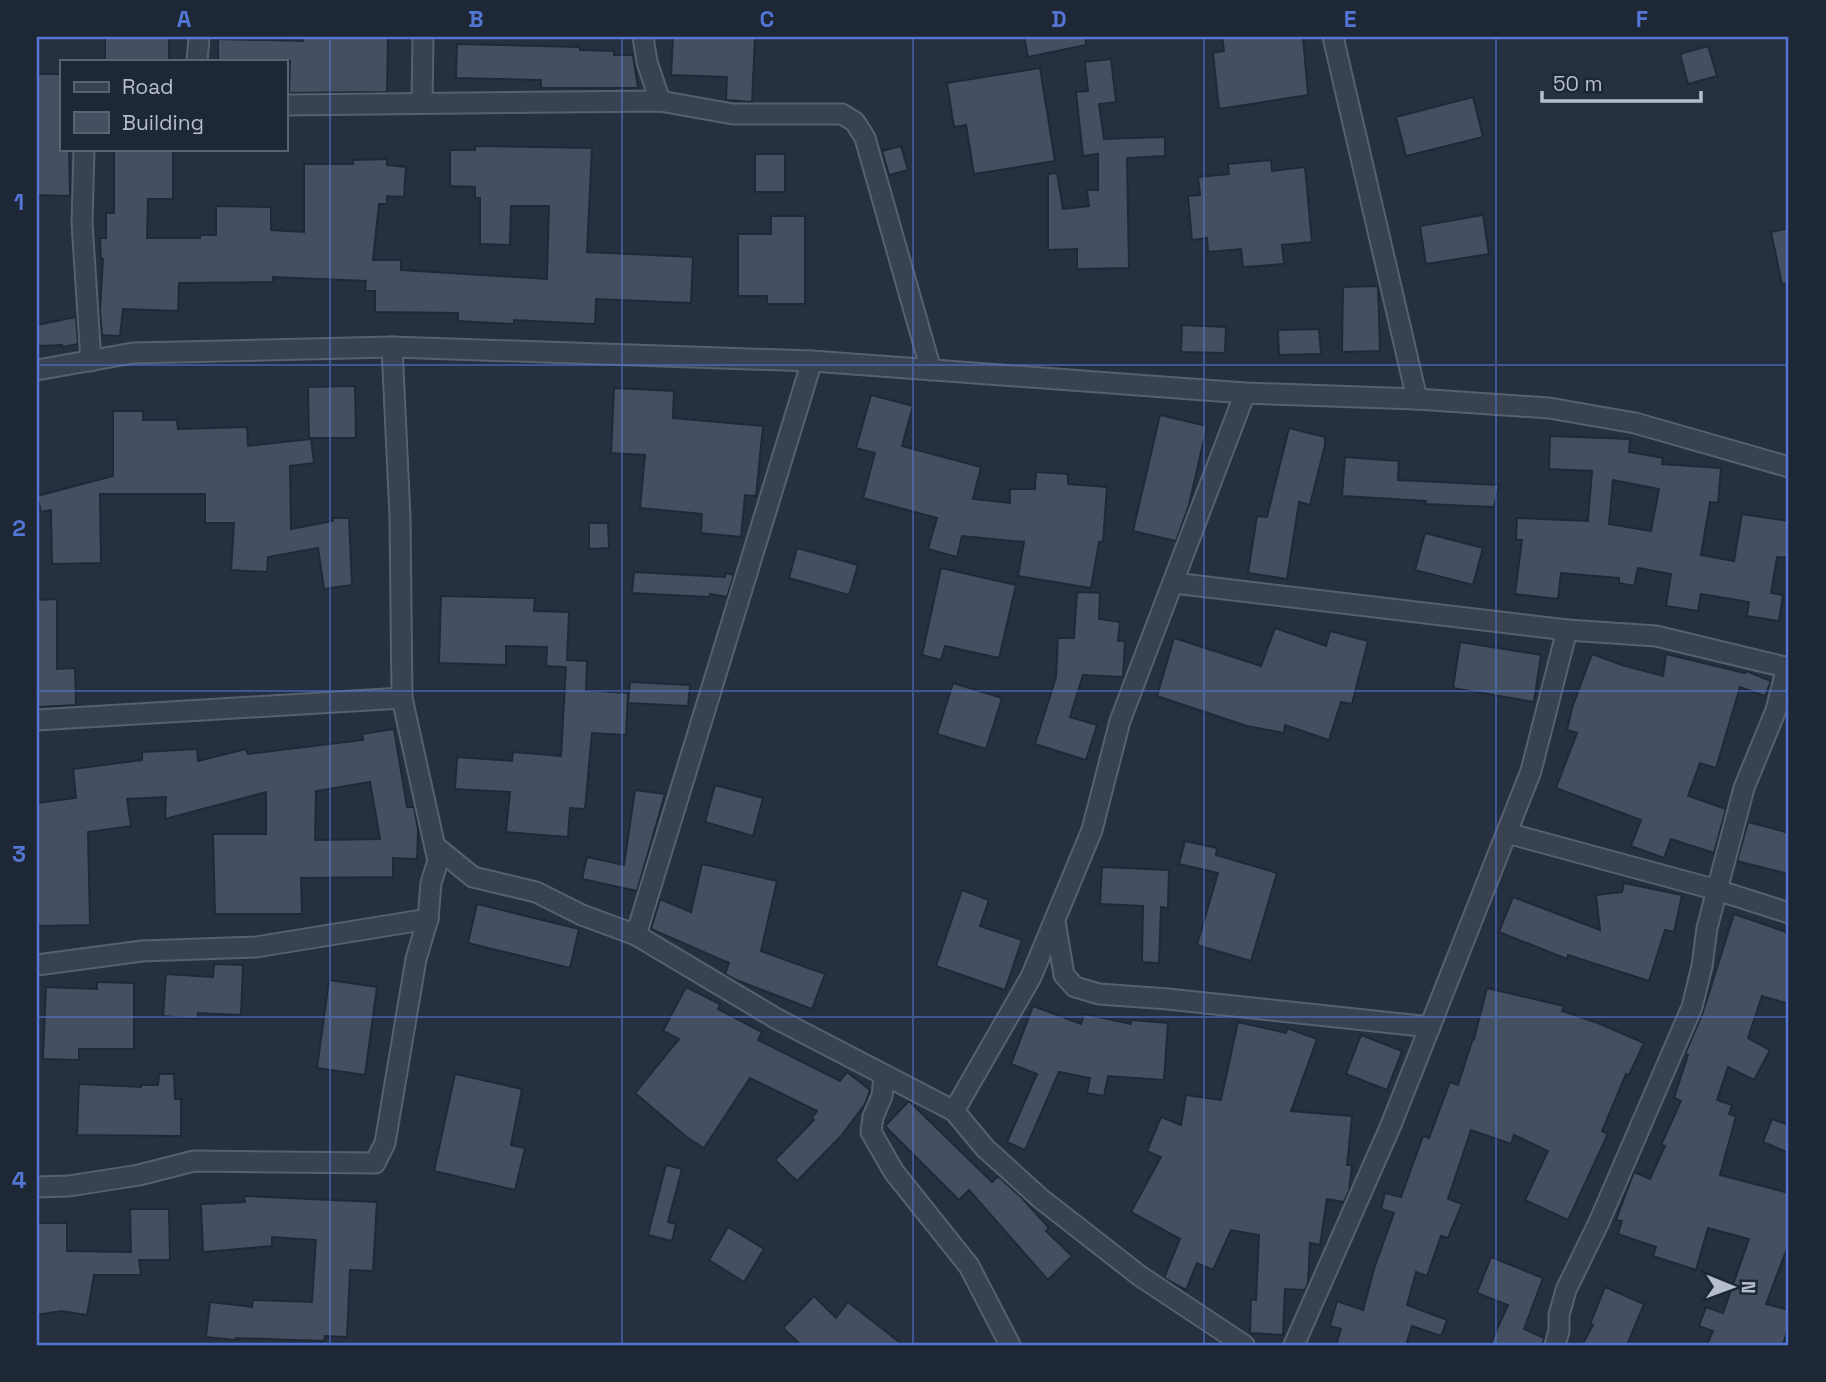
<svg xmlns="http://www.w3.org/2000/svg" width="1826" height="1382" viewBox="0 0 1826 1382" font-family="'Space Grotesk',sans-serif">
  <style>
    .building { fill: #445062; stroke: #202937; stroke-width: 2; fill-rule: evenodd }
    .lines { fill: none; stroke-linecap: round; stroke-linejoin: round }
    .street-casing { stroke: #57606e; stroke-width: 23 }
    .street { stroke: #394250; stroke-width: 19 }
    .grid { fill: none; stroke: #5375d3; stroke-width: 2; stroke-opacity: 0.55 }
    .neatline { fill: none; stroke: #5375d3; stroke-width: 2.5 }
    .grid-label { font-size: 23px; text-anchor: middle; font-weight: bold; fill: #5375d3 }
  </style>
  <rect width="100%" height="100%" fill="#253040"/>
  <g class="building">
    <rect x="105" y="37" width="64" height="24"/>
    <path d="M 303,37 L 388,37 L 387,92 L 289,93 L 290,61 L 218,61 L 218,39 L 303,41 Z"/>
    <path d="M 673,37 L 755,37 L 752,102 L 726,100 L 727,77 L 671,75 Z"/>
    <path d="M 1024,37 L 1086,37 L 1086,45 L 1028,57 Z"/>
    <path d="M 1222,37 L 1303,37 L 1308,95 L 1219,109 L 1213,53 L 1224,51 Z"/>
    <path d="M 457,44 L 580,47 L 580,50 L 614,51 L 614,55 L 633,55 L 638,88 L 541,88 L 541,80 L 456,78 Z"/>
    <path d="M 1708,46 L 1717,76 L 1688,84 L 1680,54 Z"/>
    <path d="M 1111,59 L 1116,102 L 1099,104 L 1104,139 L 1165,137 L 1165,156 L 1127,158 L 1129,268 L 1077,269 L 1077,249 L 1048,250 L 1048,174 L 1057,173 L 1063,209 L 1089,206 L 1087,190 L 1098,190 L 1098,154 L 1083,156 L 1076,92 L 1088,91 L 1085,62 Z"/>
    <path d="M 1040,68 L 1055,161 L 974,174 L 966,125 L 954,127 L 947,83 Z"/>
    <path d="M 37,74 L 61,74 L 61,149 L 69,149 L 70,196 L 37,195 Z"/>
    <path d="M 1473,97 L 1483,137 L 1406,156 L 1396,117 Z"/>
    <path d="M 475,146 L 592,148 L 587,252 L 693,257 L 691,303 L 596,299 L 595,324 L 514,320 L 514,324 L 458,321 L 458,313 L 375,312 L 375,291 L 365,291 L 366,281 L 273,277 L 273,282 L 179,283 L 178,311 L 123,309 L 120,336 L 102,335 L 100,311 L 103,259 L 101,259 L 100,238 L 106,238 L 106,213 L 114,213 L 114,149 L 173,149 L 173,199 L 148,199 L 147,238 L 200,238 L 200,235 L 216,235 L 216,206 L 271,207 L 271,230 L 304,232 L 304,164 L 353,164 L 353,160 L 387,159 L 387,165 L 406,167 L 404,197 L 387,196 L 387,204 L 379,204 L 373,260 L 401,260 L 401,270 L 547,279 L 549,206 L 511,206 L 510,245 L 480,244 L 480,198 L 475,198 L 475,187 L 450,186 L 450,150 L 475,150 Z"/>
    <path d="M 901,146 L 908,170 L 889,175 L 882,151 Z"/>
    <rect x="755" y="154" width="30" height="38"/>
    <path d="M 1271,160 L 1272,171 L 1305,167 L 1312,242 L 1282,245 L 1284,264 L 1243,267 L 1241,249 L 1208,252 L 1207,238 L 1192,240 L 1188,196 L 1200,195 L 1198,177 L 1229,174 L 1228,164 Z"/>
    <path d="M 1483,215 L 1489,254 L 1426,264 L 1420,226 Z"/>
    <path d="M 771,216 L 805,216 L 805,304 L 767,304 L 767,296 L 738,296 L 738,234 L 771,234 Z"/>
    <path d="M 1789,228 L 1789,283 L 1782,284 L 1771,232 Z"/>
    <path d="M 1378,286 L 1380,351 L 1342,352 L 1343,287 Z"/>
    <path d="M 76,317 L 78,344 L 63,347 L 62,345 L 37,346 L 37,325 Z"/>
    <path d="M 1182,325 L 1226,327 L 1225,353 L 1181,352 Z"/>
    <path d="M 1319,329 L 1321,354 L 1279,355 L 1278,330 Z"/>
    <path d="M 355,386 L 356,438 L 309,438 L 308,387 Z"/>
    <path d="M 614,388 L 674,391 L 673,418 L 763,426 L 756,496 L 745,495 L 741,537 L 701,533 L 702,514 L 640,508 L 645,455 L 611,453 Z"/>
    <path d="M 871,395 L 913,406 L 902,446 L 981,467 L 973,499 L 1010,503 L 1010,489 L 1035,489 L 1036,472 L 1068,474 L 1068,484 L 1107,487 L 1103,542 L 1099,542 L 1091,588 L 1018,576 L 1024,542 L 962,536 L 957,557 L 928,549 L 937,518 L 863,498 L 875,453 L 856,448 Z"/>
    <path d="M 113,411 L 143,411 L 143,420 L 177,420 L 178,429 L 247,427 L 248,446 L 311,439 L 314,463 L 290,466 L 291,529 L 333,521 L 333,518 L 349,518 L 352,585 L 324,589 L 318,548 L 268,557 L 267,572 L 231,570 L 234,523 L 205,523 L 205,494 L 100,494 L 101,563 L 52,564 L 51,510 L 41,512 L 37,496 L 113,476 Z"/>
    <path d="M 1160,415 L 1207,426 L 1189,505 L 1176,541 L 1133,531 Z"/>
    <path d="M 1289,428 L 1325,437 L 1325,445 L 1310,505 L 1299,502 L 1287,579 L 1248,573 L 1257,516 L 1267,517 Z"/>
    <path d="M 1550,436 L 1630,439 L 1629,452 L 1663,458 L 1662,464 L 1721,468 L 1718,503 L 1710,502 L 1701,555 L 1734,561 L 1742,514 L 1789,521 L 1789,558 L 1777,557 L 1771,593 L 1783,595 L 1779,621 L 1747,616 L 1749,602 L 1701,594 L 1698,611 L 1666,606 L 1671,574 L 1638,568 L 1634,586 L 1619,583 L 1619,578 L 1561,573 L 1558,599 L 1515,594 L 1522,540 L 1516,540 L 1517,518 L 1588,521 L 1592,471 L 1549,469 ZM 1613,480 L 1659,489 L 1651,531 L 1609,524 Z"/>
    <path d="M 1345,457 L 1399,461 L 1398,480 L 1499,485 L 1494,507 L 1425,504 L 1426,501 L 1342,496 Z"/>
    <path d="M 589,523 L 608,523 L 609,548 L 589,549 Z"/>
    <path d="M 1425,533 L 1483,548 L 1473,585 L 1415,570 Z"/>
    <path d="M 797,548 L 858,565 L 849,595 L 789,578 Z"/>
    <path d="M 941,568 L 1016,585 L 999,658 L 945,646 L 941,660 L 922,655 Z"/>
    <path d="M 634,572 L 725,577 L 726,573 L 734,575 L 727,597 L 710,594 L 709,597 L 632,593 Z"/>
    <path d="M 1077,592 L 1100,593 L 1099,619 L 1120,622 L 1118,641 L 1125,641 L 1123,677 L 1083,675 L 1070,717 L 1097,725 L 1086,760 L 1035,744 L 1056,677 L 1058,638 L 1074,638 Z"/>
    <path d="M 441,596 L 535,598 L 534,611 L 569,612 L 567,660 L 587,661 L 586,690 L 628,693 L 626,735 L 592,733 L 585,809 L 570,808 L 568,837 L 506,832 L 510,792 L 455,789 L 457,757 L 512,761 L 513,752 L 561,756 L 566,667 L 546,666 L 547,647 L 506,646 L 506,665 L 439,663 Z"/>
    <path d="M 57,599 L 57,669 L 75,668 L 76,705 L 37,707 L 37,600 Z"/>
    <path d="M 1275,628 L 1326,646 L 1330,631 L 1368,641 L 1352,704 L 1341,702 L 1329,740 L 1285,725 L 1284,733 L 1247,726 L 1157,696 L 1174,638 L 1261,666 Z"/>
    <path d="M 1460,642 L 1541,655 L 1534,702 L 1453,688 Z"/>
    <path d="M 1592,654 L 1622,665 L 1663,676 L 1666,654 L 1745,673 L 1746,671 L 1771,681 L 1765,696 L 1740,687 L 1716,768 L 1700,763 L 1688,796 L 1726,809 L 1714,853 L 1671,839 L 1664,858 L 1631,846 L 1641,820 L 1556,788 L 1577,733 L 1567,730 L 1572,708 Z"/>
    <path d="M 630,682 L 690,685 L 688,706 L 628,703 Z"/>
    <path d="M 953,683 L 1002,698 L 986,749 L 937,734 Z"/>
    <path d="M 394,729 L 407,807 L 414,807 L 418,829 L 417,859 L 393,858 L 393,877 L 301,878 L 302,914 L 215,914 L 213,834 L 266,834 L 266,792 L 165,819 L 166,797 L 127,799 L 131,826 L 88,832 L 90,925 L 37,926 L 37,803 L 76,798 L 73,769 L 142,760 L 142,752 L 197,749 L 198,761 L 246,749 L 248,754 L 363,740 L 362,734 ZM 370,782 L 380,839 L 315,840 L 316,791 Z"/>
    <path d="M 715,785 L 763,798 L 753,836 L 705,822 Z"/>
    <path d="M 635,790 L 665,794 L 637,891 L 582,879 L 587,857 L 624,865 Z"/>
    <path d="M 1748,822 L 1789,833 L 1789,874 L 1737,861 Z"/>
    <path d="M 1185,841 L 1217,848 L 1216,855 L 1277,873 L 1251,961 L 1197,945 L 1218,873 L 1179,864 Z"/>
    <path d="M 702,864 L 777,881 L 761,951 L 825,974 L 812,1009 L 736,980 L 725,974 L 729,963 L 651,929 L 660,899 L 691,912 Z"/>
    <path d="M 1102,867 L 1169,870 L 1168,908 L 1161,907 L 1159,963 L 1142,962 L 1143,906 L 1100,904 Z"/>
    <path d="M 1624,883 L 1682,895 L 1674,932 L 1665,930 L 1649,981 L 1568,955 L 1567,959 L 1499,932 L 1513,897 L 1600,930 L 1596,895 L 1622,892 Z"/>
    <path d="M 962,890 L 989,900 L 980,926 L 1022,940 L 1005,990 L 936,966 Z"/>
    <path d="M 477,904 L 579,929 L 570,968 L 468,943 Z"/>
    <path d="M 1734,914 L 1789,933 L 1789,1004 L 1762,996 L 1748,1038 L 1770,1050 L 1754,1080 L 1728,1067 L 1717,1100 L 1732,1105 L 1729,1114 L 1736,1116 L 1720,1175 L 1789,1193 L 1789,1243 L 1766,1304 L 1789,1310 L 1789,1325 L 1783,1345 L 1707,1345 L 1713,1331 L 1699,1326 L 1706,1307 L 1723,1313 L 1749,1239 L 1708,1228 L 1696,1270 L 1653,1256 L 1656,1247 L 1618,1234 L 1622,1221 L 1616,1220 L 1634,1172 L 1650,1179 L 1665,1146 L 1661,1145 L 1681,1101 L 1674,1098 L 1688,1055 L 1685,1054 L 1703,1012 Z"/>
    <path d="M 214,964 L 243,965 L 241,1015 L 198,1013 L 197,1019 L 163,1016 L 166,974 L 213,977 Z"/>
    <path d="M 329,980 L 377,987 L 365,1075 L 317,1068 Z"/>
    <path d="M 97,982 L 134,983 L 134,1049 L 79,1049 L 79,1060 L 43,1059 L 46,987 L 97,989 Z"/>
    <path d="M 686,987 L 720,1004 L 718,1009 L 762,1032 L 758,1040 L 840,1081 L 847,1072 L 870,1090 L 865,1104 L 841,1136 L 797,1181 L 775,1160 L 814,1120 L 812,1118 L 817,1111 L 750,1078 L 704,1148 L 688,1138 L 635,1093 L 679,1039 L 663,1031 Z"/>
    <path d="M 1487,988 L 1564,1006 L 1562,1011 L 1598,1023 L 1644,1043 L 1629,1075 L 1626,1074 L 1602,1131 L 1608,1134 L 1568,1220 L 1525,1200 L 1548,1151 L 1514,1135 L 1511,1144 L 1471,1130 L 1448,1199 L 1462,1204 L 1448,1238 L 1441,1236 L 1427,1276 L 1416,1272 L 1407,1305 L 1447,1320 L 1441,1336 L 1412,1326 L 1406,1345 L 1336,1345 L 1341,1329 L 1330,1326 L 1337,1301 L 1363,1310 L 1375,1266 L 1394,1213 L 1381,1209 L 1385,1193 L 1401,1197 L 1423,1136 L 1429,1138 L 1450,1082 L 1458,1085 L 1473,1038 L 1474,1039 Z"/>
    <path d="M 1033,1006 L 1081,1024 L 1084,1014 L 1131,1024 L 1131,1020 L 1168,1023 L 1164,1080 L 1108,1076 L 1104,1096 L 1087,1093 L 1090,1078 L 1059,1072 L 1025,1150 L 1007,1142 L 1037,1074 L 1011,1064 Z"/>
    <path d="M 1238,1022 L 1286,1033 L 1287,1028 L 1317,1039 L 1291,1111 L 1352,1116 L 1347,1165 L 1352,1165 L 1349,1191 L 1344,1202 L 1327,1199 L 1320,1245 L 1310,1243 L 1308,1283 L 1305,1290 L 1285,1289 L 1283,1335 L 1250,1333 L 1251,1299 L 1256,1300 L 1259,1235 L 1231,1230 L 1213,1270 L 1197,1263 L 1186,1290 L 1164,1278 L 1180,1239 L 1131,1212 L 1161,1157 L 1147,1151 L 1161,1117 L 1181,1125 L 1186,1095 L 1221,1100 Z"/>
    <path d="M 1361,1035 L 1402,1051 L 1387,1090 L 1346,1074 Z"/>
    <path d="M 159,1074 L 174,1074 L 175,1099 L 181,1099 L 181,1136 L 77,1135 L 79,1084 L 141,1087 L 141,1085 L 158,1085 Z"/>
    <path d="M 455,1074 L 522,1089 L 511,1145 L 525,1148 L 515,1190 L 434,1171 Z"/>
    <path d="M 909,1101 L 992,1182 L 998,1176 L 1021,1197 L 1049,1228 L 1046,1231 L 1072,1256 L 1048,1280 L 969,1190 L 959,1200 L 885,1126 Z"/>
    <path d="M 1772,1119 L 1789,1125 L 1789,1153 L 1763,1142 Z"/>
    <path d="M 666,1165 L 682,1169 L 668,1222 L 676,1224 L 672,1241 L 648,1235 Z"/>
    <path d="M 244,1196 L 377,1202 L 373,1271 L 350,1270 L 347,1337 L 325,1336 L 324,1341 L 236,1338 L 236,1340 L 206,1337 L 210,1302 L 252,1307 L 253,1300 L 312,1302 L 316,1240 L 272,1237 L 272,1246 L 203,1252 L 201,1204 L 245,1202 Z"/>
    <path d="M 130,1209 L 169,1209 L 170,1260 L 139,1260 L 141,1275 L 94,1275 L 87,1315 L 61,1311 L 37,1315 L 37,1223 L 67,1223 L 67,1251 L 131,1252 Z"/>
    <path d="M 728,1227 L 764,1249 L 744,1282 L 709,1260 Z"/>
    <path d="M 1491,1257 L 1543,1278 L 1524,1329 L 1544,1338 L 1543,1345 L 1490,1345 L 1508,1305 L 1477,1293 Z"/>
    <path d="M 1605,1287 L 1644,1304 L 1627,1345 L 1582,1345 L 1593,1325 L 1590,1324 Z"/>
    <path d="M 814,1296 L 836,1318 L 848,1302 L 903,1345 L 801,1345 L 783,1328 Z"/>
  </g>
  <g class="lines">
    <g class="street-casing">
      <g id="street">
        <path d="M 643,37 L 647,62 L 660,101"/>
        <path d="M 1333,37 L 1417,399"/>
        <path d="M 197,61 L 199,37"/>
        <path d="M 422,103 L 423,37"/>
        <path d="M 285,105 L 660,101 L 733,114 L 842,114 L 855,122 L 865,138 L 931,370"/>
        <path d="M 84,149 L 82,223 L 91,361"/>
        <path d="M 37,370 L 133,353 L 392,347 L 812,361 L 1245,393 L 1417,399 L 1549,408 L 1635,423 L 1789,467"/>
        <path d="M 1174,583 L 1567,630 L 1656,636 L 1789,668"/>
        <path d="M 37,720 L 402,698"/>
        <path d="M 1507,833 L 1717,890 L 1789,913"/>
        <path d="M 435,846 L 473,877 L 536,892 L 582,915 L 636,935 L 777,1019 L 954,1111 L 985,1148 L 1040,1198 L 1140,1276 L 1244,1345"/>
        <path d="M 1055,921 L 1064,975 L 1075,987 L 1099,994 L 1168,999 L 1430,1027"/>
        <path d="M 636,935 L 812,361"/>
        <path d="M 37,965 L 142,951 L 256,947 L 428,919"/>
        <path d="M 884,1076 L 882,1096 L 873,1117 L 871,1132 L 894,1172 L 969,1266 L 1010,1345"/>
        <path d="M 954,1111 L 1031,977 L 1092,830 L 1120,721 L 1245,393"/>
        <path d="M 37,1187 L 69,1186 L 139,1175 L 194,1161 L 375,1163 L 385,1143 L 416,959 L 428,919 L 431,883 L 438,861 L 402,698 L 400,517 L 392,347"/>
        <path d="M 1294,1345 L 1391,1125 L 1531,771 L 1567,630"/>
        <path d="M 1555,1345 L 1559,1331 L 1559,1315 L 1566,1290 L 1599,1222 L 1692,1007 L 1702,966 L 1707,928 L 1744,788 L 1776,710 L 1787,667"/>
      </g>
    </g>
    <use href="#street" class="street"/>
  </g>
  <path class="grid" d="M 330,37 L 330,1345M 622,37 L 622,1345M 913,37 L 913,1345M 1204,37 L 1204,1345M 1496,37 L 1496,1345M 37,365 L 1789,365M 37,691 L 1789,691M 37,1017 L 1789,1017"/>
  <rect width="1826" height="1382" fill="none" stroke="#1e2735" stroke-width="77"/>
  <rect x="60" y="60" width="228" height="91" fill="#1e2735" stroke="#5b6371" stroke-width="2"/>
  <rect x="74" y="82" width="35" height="10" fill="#394250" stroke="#5b6371" stroke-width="2"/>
  <text x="122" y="94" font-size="21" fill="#b6bdcb">Road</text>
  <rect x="74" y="112" width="35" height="21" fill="#445062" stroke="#5b6371" stroke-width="2"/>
  <text x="122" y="130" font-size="21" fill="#b6bdcb">Building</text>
  <g transform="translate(1732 1287) rotate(91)" stroke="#1e2735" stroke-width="5" paint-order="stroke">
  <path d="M0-5L12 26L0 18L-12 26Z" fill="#b6bdcb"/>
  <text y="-10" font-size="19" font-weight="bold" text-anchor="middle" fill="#b6bdcb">N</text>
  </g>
  <path d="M1542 91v10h159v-10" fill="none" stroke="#b6bdcb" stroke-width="3.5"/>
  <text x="1553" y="91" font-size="21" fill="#b6bdcb" stroke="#1e2735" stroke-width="5" paint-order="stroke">50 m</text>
  <rect x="38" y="38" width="1749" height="1306" class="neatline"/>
  <g class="grid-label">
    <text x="184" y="27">A</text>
    <text x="476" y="27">B</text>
    <text x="767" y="27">C</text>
    <text x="1059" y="27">D</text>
    <text x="1350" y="27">E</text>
    <text x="1642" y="27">F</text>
    <text x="19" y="210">1</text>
    <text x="19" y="536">2</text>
    <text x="19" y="862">3</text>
    <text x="19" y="1188">4</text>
  </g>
</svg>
